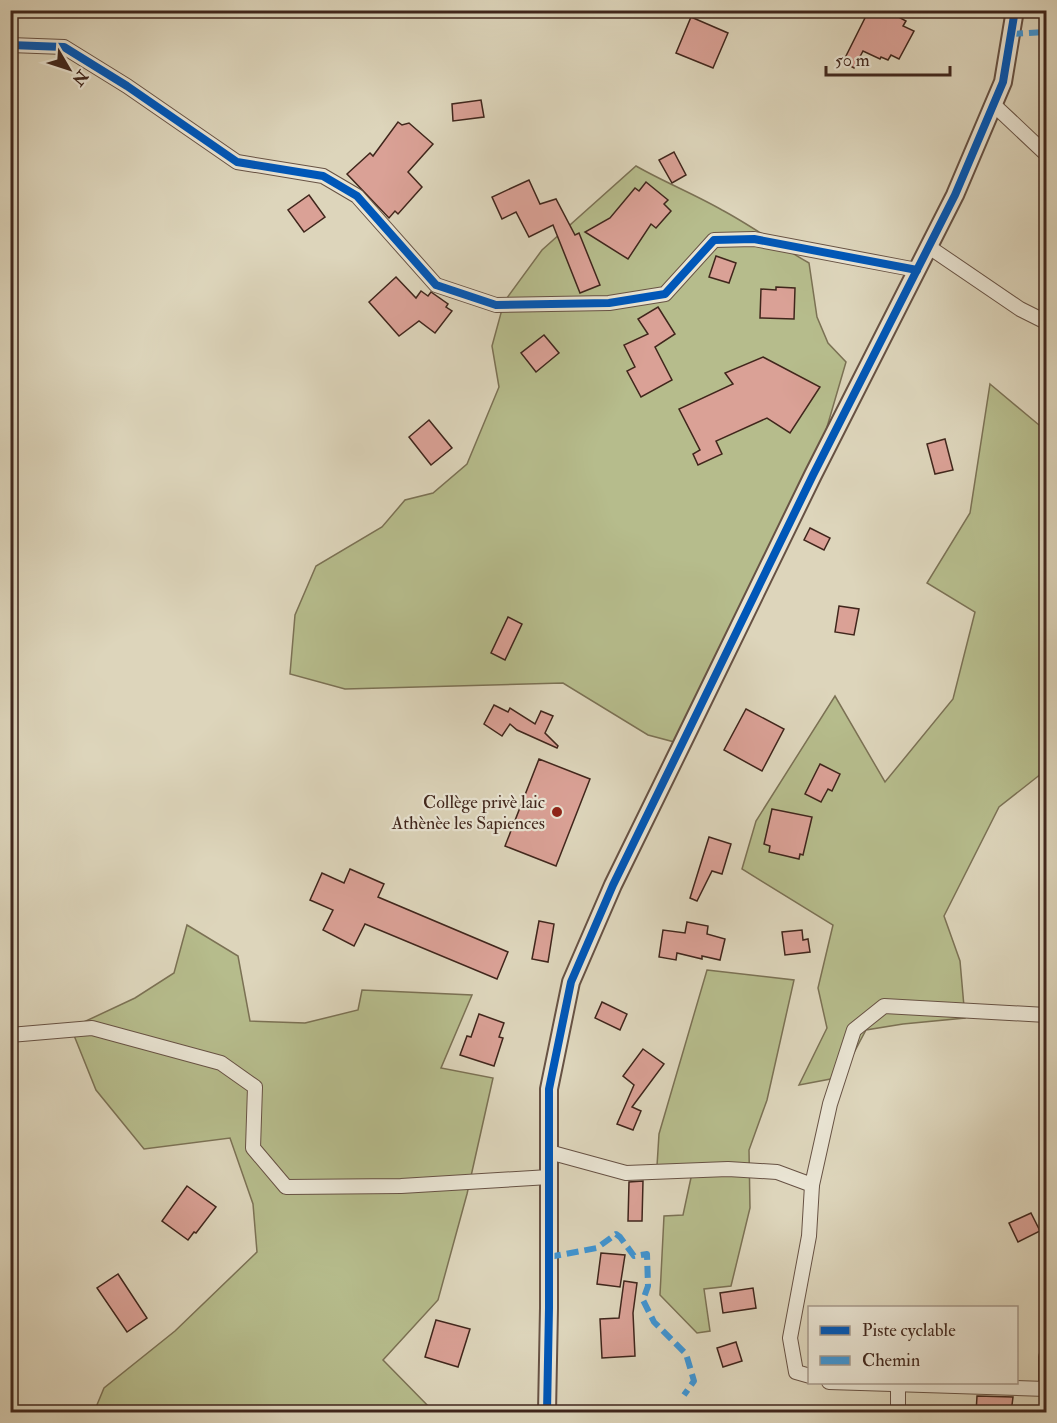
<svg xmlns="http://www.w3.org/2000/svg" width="1057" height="1423" viewBox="0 0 1057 1423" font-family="'IM FELL Double Pica',serif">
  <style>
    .green { fill: #b6bc8c; stroke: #7b7154; stroke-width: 1.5 }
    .building { fill: #daa196; stroke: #40261c; stroke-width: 1.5 }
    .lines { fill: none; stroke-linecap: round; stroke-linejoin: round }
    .minor-casing { stroke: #675244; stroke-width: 16 }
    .tertiary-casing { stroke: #675244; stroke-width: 20 }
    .minor { stroke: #e9e4d3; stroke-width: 14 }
    .tertiary { stroke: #e9e4d3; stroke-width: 16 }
    .quiet { stroke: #3f95d4; stroke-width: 6; stroke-dasharray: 12 6; stroke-linecap: butt }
    .cycleway-casing { stroke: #e9e4d3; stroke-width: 11 }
    .cycleway { stroke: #0057b8; stroke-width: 8 }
    .poi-dot { fill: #8f2418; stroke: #e9e4d3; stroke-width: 2 }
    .labels { text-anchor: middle; stroke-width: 4.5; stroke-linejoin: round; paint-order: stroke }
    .poi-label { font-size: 18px; fill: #40261c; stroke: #e9e4d3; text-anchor: end }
  </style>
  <rect width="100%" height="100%" fill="#ddd5bb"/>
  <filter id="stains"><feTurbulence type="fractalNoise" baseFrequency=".00333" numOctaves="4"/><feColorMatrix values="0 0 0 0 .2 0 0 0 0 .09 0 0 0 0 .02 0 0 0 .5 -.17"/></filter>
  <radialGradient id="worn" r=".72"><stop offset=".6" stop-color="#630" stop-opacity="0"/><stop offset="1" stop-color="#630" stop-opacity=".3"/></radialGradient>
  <g class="green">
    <path d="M 636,166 C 664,182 694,194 722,210 C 752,226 779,246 809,263 L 817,317 L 828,343 L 846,362 L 813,475 L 682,744 L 648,735 L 563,683 L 345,689 L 290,674 L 295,615 L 316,566 L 382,527 L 405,500 L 433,493 L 467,464 L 499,387 L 492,346 L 504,302 L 542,250 Z"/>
    <path d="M 990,384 L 1039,425 L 1046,429 L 1046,770 L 999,807 L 944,916 L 960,961 L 965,1018 L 903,1024 L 866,1030 L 841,1077 L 799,1085 L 827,1028 L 818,988 L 833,925 L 742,869 L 756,821 L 835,696 L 885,782 L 953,699 L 975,612 L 927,583 L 970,513 Z"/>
    <path d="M 187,925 L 238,956 L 250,1021 L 305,1023 L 358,1010 L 362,990 L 472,995 L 441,1068 L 493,1078 L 467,1194 L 438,1300 L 383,1360 L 434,1412 L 94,1412 L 104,1388 L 175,1331 L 257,1252 L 253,1204 L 230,1138 L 144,1149 L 96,1090 L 71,1028 L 135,998 L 174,973 Z"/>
    <path d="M 707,970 L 794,980 L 767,1100 L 749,1150 L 750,1208 L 731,1286 L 704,1289 L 710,1331 L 697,1333 L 660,1295 L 664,1216 L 683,1215 L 692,1173 L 657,1166 L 659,1134 Z"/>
  </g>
  <g class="building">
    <path d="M 869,10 L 886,10 L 906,21 L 903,26 L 914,31 L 899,59 L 891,55 L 888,60 L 881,57 L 880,59 L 863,51 L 854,68 L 843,62 Z"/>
    <path d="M 691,17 L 728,33 L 713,68 L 676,53 Z"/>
    <path d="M 481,100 L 484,117 L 453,121 L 452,104 Z"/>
    <path d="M 398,122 L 402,125 L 409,123 L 433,144 L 408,172 L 422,187 L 398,214 L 395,211 L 389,218 L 347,174 L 370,153 L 373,156 Z"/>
    <path d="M 674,152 L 686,175 L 672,183 L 659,160 Z"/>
    <path d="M 529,180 L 540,204 L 556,199 L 575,235 L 579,233 L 600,285 L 580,293 L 553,225 L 529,237 L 516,212 L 502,219 L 492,197 Z"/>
    <path d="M 646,182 L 668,200 L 664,204 L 671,211 L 656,228 L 651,224 L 628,259 L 585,232 L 610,218 L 635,188 L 639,191 Z"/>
    <path d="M 309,195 L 325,217 L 304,232 L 288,210 Z"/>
    <path d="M 716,256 L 736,263 L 729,283 L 709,277 Z"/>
    <path d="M 396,277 L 416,298 L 421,291 L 428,296 L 431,292 L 448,304 L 446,307 L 452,311 L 435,333 L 419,321 L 399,336 L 369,302 Z"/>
    <path d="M 776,287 L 795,288 L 794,319 L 760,318 L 761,289 L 776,290 Z"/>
    <path d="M 658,307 L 675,334 L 655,347 L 672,380 L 641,397 L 627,371 L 635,367 L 624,345 L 648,334 L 638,319 Z"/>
    <path d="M 544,335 L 559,353 L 536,372 L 521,353 Z"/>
    <path d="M 763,357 L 820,387 L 790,433 L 767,418 L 716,441 L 722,454 L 698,465 L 693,454 L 700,450 L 679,409 L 733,384 L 725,373 Z"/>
    <path d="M 429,420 L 452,448 L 431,465 L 409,437 Z"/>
    <path d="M 945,439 L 953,470 L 935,474 L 927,444 Z"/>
    <path d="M 810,528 L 830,538 L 824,550 L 804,540 Z"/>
    <path d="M 839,606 L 859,609 L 854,635 L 835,632 Z"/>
    <path d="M 508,617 L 522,624 L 505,660 L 491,653 Z"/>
    <path d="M 494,705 L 508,712 L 510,708 L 535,724 L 541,711 L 553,716 L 545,733 L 558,746 L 557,748 L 517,730 L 510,724 L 502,736 L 484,724 Z"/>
    <path d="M 746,709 L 784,729 L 762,771 L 724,750 Z"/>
    <path d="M 539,759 L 590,779 L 556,866 L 505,846 Z"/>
    <path d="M 820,764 L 840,774 L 832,791 L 828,789 L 821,802 L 805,794 Z"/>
    <path d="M 772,809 L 812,817 L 803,855 L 800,854 L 799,859 L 769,852 L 770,846 L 764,844 Z"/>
    <path d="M 709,837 L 731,844 L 722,874 L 712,871 L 697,901 L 690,898 Z"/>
    <path d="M 350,869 L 384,884 L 378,897 L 508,952 L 497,979 L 365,924 L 354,946 L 323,930 L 333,910 L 310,900 L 322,873 L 344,883 Z"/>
    <path d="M 539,921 L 554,924 L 548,962 L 532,959 Z"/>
    <path d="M 687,922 L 708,926 L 707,934 L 725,939 L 720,960 L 702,956 L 702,959 L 677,953 L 676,960 L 659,957 L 663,930 L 685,933 Z"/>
    <path d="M 802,930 L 803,940 L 808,939 L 810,952 L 785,955 L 782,932 Z"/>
    <path d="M 602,1002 L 627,1014 L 620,1030 L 595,1018 Z"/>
    <path d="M 479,1014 L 504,1023 L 499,1037 L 503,1038 L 494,1066 L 460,1055 L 467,1036 L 471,1037 Z"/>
    <path d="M 643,1049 L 664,1064 L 632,1107 L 641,1111 L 633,1130 L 617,1124 L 634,1085 L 623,1076 Z"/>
    <path d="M 643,1181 L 642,1221 L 628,1221 L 629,1182 Z"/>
    <path d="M 187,1186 L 216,1207 L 196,1233 L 194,1232 L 188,1240 L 162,1221 Z"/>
    <path d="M 1031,1213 L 1040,1231 L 1018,1242 L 1009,1223 Z"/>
    <path d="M 601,1253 L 625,1255 L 620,1287 L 597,1284 Z"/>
    <path d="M 118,1274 L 147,1318 L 127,1332 L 97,1288 Z"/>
    <path d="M 624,1281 L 637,1283 L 633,1313 L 635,1356 L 602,1358 L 600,1319 L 619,1318 Z"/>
    <path d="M 753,1288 L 756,1308 L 723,1313 L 720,1293 Z"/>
    <path d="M 436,1320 L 470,1329 L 458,1367 L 425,1357 Z"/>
    <path d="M 736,1342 L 742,1361 L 723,1367 L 717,1348 Z"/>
    <path d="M 977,1396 L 1013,1397 L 1011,1413 L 976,1413 Z"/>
  </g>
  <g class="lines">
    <g class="minor-casing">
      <g id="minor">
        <path d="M 10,45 L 64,47 L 127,86 L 237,162 L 323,176 L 357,196 L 436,285 L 496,305 L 609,303 L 665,294 L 714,240 L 754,239 L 917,270"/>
        <path d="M 994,105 L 1046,154"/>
        <path d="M 929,247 L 1020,309 L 1046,322"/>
        <path d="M 10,1035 L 92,1028 L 221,1063 L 255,1087 L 253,1148 L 286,1187 L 401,1186 L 549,1177"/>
        <path d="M 549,1152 L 626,1173 L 728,1169 L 777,1172 L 812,1185 L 809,1236 L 790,1338 L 796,1372 L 810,1376"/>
        <path d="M 812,1185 L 830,1104 L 854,1030 L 884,1006 L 1046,1015"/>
        <path d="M 829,1382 L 1046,1389"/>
        <path d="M 1046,1389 L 1046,1357"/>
        <path d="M 898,1412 L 898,1385"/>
      </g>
    </g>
    <g class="tertiary-casing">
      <path id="tertiary" d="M 547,1412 L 549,1308 L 549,1089 L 571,982 L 613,885 L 682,744 L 813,475 L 955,195 L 1003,82 L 1015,10"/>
    </g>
    <use href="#minor" class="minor"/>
    <use href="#tertiary" class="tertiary"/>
    <g class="quiet">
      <path d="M 1011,34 L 1046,32"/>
      <path d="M 549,1257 L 597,1248 L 616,1234 L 620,1237 L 634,1256 L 647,1254 L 648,1286 L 643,1300 L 654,1322 L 686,1354 L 694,1381 L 684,1395"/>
    </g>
    <g class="cycleway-casing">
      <g id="cycleway">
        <path d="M 10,45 L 64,47 L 127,86 L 237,162 L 323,176 L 357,196 L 436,285 L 496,305 L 609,303 L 665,294 L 714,240 L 754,239 L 917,270"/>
        <path d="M 547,1412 L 549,1308 L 549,1089 L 571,982 L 613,885 L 682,744 L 813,475 L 955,195 L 1003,82 L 1015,10"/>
      </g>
    </g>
    <use href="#cycleway" class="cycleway"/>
  </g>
  <circle class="poi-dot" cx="557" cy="812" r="6"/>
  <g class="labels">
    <g class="poi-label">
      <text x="545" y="808">Collège privè laic<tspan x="545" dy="21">Athènèe les Sapiences</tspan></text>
    </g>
  </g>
  <rect width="1057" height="1423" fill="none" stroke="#ddd5bb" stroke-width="36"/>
  <rect x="12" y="12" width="1033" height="1399" fill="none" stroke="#40261c" stroke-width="3"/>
  <rect x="18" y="18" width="1021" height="1387" fill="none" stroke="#40261c" stroke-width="1.5"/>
  <rect x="808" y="1306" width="210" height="78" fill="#e9e4d3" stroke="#a5988a" stroke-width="1.5"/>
  <rect x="820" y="1326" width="30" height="9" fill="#0057b8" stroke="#a5988a" stroke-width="1.5"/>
  <text x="862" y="1336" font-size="18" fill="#40261c">Piste cyclable</text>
  <rect x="820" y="1356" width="30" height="9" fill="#3f95d4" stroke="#a5988a" stroke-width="1.5"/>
  <text x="862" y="1366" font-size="18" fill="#40261c">Chemin</text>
  <g transform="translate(69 69) rotate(129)" stroke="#e9e4d3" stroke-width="4.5" paint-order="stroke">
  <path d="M0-4.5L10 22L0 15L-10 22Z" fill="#40261c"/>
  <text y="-9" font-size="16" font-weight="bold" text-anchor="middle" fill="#40261c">N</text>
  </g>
  <path d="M826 66v9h124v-9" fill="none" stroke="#40261c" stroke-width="3"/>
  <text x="835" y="66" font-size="18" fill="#40261c" stroke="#e9e4d3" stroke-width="4.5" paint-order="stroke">50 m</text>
  <rect width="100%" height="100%" filter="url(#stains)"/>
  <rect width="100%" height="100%" fill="url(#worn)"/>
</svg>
